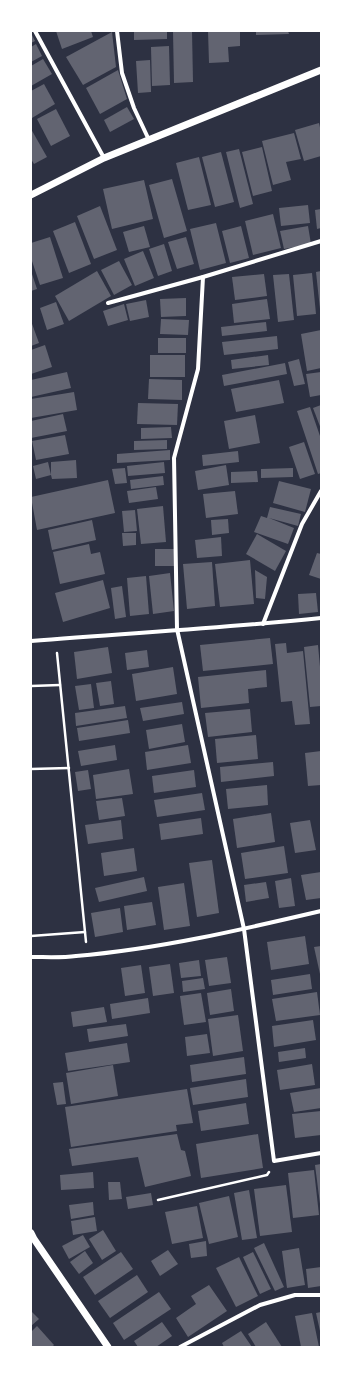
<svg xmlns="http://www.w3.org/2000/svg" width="352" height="1378" viewBox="0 0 352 1378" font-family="'Exo 2',sans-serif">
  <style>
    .building { fill: #626471 }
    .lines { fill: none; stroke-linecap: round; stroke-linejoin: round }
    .path { stroke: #fff; stroke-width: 2.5 }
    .minor { stroke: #fff; stroke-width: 4 }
    .tertiary { stroke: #fff; stroke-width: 7 }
  </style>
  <rect width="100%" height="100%" fill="#2d3142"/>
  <g class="building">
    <path d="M 56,31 L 91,31 L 93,37 L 62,49 Z"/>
    <path d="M 134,31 L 167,31 L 167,39 L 134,40 Z"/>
    <path d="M 173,31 L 192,31 L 193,82 L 174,83 Z"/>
    <path d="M 208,31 L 240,31 L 240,46 L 228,47 L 229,62 L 209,63 Z"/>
    <path d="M 256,31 L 288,31 L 289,34 L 256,35 Z"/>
    <path d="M 112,32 L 116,67 L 83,85 L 66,57 Z"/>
    <path d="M 31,33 L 35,41 L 31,43 Z"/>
    <path d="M 36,44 L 42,56 L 31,62 L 31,47 Z"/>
    <path d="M 169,46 L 170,85 L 152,86 L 151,47 Z"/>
    <path d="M 43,59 L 52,74 L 31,86 L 31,66 Z"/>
    <path d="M 150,60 L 151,92 L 138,93 L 136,61 Z"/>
    <path d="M 118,70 L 127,99 L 100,114 L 86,88 Z"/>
    <path d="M 44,84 L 55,104 L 32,118 L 31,91 Z"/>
    <path d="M 127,107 L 134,119 L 110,132 L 104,120 Z"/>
    <path d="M 56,109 L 70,136 L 51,146 L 37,119 Z"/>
    <path d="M 319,123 L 321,132 L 321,156 L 304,161 L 295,130 Z"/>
    <path d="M 31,129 L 47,157 L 34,164 L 31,159 Z"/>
    <path d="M 294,133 L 301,159 L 286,162 L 291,180 L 273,185 L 262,141 Z"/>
    <path d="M 262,147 L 272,191 L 253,196 L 242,152 Z"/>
    <path d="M 239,149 L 253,204 L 240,208 L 226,152 Z"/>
    <path d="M 221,152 L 234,202 L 215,207 L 202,157 Z"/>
    <path d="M 199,157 L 211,205 L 188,210 L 176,163 Z"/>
    <path d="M 172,179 L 187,231 L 164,238 L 149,185 Z"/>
    <path d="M 144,180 L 153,219 L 112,229 L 103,189 Z"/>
    <path d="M 308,205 L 310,223 L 281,226 L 279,208 Z"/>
    <path d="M 100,206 L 117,250 L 94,259 L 77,216 Z"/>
    <path d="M 321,209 L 321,228 L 317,229 L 315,210 Z"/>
    <path d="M 273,214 L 281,248 L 253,255 L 245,221 Z"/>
    <path d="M 75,222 L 91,264 L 69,273 L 53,231 Z"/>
    <path d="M 216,223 L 226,263 L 200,270 L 190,229 Z"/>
    <path d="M 144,226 L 150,247 L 129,252 L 123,232 Z"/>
    <path d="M 241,226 L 249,258 L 230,263 L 222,231 Z"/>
    <path d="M 308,226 L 311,244 L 284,249 L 280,231 Z"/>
    <path d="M 50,237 L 63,278 L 40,285 L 31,258 L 31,243 Z"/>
    <path d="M 186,237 L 194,264 L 177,269 L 168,242 Z"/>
    <path d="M 164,244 L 172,271 L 158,276 L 149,249 Z"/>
    <path d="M 143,251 L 154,278 L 135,286 L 124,259 Z"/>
    <path d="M 119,261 L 132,285 L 114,295 L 101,270 Z"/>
    <path d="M 31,271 L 37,289 L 31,291 Z"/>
    <path d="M 97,271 L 111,296 L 69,321 L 55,296 Z"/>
    <path d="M 321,271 L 321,309 L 320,309 L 316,272 Z"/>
    <path d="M 312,273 L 316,314 L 297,316 L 293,275 Z"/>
    <path d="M 264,274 L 267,296 L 235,300 L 232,277 Z"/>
    <path d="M 289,274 L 294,320 L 278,322 L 273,275 Z"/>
    <path d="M 186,298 L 186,316 L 161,317 L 160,299 Z"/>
    <path d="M 267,299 L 270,319 L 234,323 L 232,304 Z"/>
    <path d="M 146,300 L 149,317 L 130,321 L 126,304 Z"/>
    <path d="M 56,302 L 64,324 L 47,330 L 40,308 Z"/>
    <path d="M 124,304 L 128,320 L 108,326 L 103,311 Z"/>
    <path d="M 161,319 L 189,320 L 188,335 L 160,334 Z"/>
    <path d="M 31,321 L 39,343 L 31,346 Z"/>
    <path d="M 266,322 L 267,331 L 222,336 L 221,327 Z"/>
    <path d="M 321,330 L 321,368 L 307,371 L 301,334 Z"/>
    <path d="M 277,336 L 278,349 L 224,355 L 222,342 Z"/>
    <rect x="158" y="338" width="28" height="15"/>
    <path d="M 45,345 L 52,367 L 31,374 L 31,350 Z"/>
    <rect x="150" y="355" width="35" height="22"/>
    <path d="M 268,355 L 269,365 L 232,369 L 231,360 Z"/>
    <path d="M 299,359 L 305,384 L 294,386 L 288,362 Z"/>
    <path d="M 285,363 L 287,374 L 224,386 L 222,375 Z"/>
    <path d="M 67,372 L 71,388 L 31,397 L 31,380 Z"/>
    <path d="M 321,372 L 321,395 L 310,397 L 306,374 Z"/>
    <path d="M 149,379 L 182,380 L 182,400 L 148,399 Z"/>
    <path d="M 279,380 L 284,403 L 236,412 L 231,389 Z"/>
    <path d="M 74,392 L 77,410 L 31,418 L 31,399 Z"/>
    <path d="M 138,403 L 178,404 L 177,425 L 137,424 Z"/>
    <path d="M 321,405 L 321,429 L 313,408 Z"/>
    <path d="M 310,407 L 321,439 L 321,473 L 318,474 L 297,411 Z"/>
    <path d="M 63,414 L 67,431 L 31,438 L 31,421 Z"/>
    <path d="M 255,415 L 260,443 L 229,449 L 224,421 Z"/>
    <path d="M 171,427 L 172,438 L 141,439 L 141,428 Z"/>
    <path d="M 65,435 L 69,454 L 36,460 L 32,441 Z"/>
    <path d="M 167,440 L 167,449 L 134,450 L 134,441 Z"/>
    <path d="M 304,442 L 315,474 L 300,479 L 289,447 Z"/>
    <path d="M 170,450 L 170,460 L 117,463 L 117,454 Z"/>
    <path d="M 238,451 L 239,462 L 203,466 L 202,455 Z"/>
    <path d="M 76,460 L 77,478 L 52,479 L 51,475 L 36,479 L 33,466 L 48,462 L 51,475 L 51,462 Z"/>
    <path d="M 164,462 L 165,473 L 128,476 L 127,466 Z"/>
    <path d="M 226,465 L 229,485 L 198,490 L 195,471 Z"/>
    <path d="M 125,468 L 127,483 L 115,484 L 112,469 Z"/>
    <path d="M 293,468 L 293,477 L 261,478 L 261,469 Z"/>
    <path d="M 257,471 L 258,482 L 231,483 L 231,472 Z"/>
    <path d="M 163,476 L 164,485 L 131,489 L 130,480 Z"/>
    <path d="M 108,480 L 115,513 L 37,530 L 31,497 Z"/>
    <path d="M 279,481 L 311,489 L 305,512 L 273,503 Z"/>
    <path d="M 156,487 L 158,499 L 129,503 L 127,491 Z"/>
    <path d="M 235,491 L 238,514 L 206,518 L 203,494 Z"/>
    <path d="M 163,506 L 166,542 L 141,544 L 137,509 Z"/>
    <path d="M 270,507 L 301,514 L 298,526 L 269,518 L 294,528 L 288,544 L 254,532 L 261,516 L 267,518 Z"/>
    <path d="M 135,510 L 137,531 L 124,532 L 122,511 Z"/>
    <path d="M 228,519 L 229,533 L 212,535 L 211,520 Z"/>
    <path d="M 92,520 L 96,540 L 52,550 L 48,530 Z"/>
    <path d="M 122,533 L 136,533 L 136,545 L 123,546 Z"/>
    <path d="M 257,534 L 286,551 L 275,571 L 246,554 Z"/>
    <path d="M 221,537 L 222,556 L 197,558 L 195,540 Z"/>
    <path d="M 89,544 L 91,554 L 100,552 L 105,574 L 60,584 L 53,552 Z"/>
    <rect x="155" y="549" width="19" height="17"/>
    <path d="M 317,553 L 321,554 L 321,579 L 309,575 Z"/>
    <path d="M 250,560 L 254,604 L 220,607 L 215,564 Z"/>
    <path d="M 212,562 L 215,606 L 187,609 L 183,564 Z"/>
    <path d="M 255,570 L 267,577 L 265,599 L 256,598 Z"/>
    <path d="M 170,573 L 174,611 L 153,614 L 149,576 Z"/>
    <path d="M 146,576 L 149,614 L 130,616 L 127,578 Z"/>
    <path d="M 103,580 L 110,608 L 63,622 L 55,593 Z"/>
    <path d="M 122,586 L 126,617 L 115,619 L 111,588 Z"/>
    <path d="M 316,593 L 318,612 L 299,614 L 298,594 Z"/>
    <path d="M 270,638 L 273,664 L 203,671 L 200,645 Z"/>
    <path d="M 286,643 L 287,653 L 303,651 L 310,724 L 295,725 L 292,701 L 281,702 L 275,644 Z"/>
    <path d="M 318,645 L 321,678 L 321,706 L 310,707 L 304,647 Z"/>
    <path d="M 108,647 L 112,673 L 77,679 L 74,652 Z"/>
    <path d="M 147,650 L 149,667 L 127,670 L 125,653 Z"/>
    <path d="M 173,667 L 177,694 L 136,701 L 132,674 Z"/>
    <path d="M 266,670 L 267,687 L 248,689 L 249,703 L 201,708 L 198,677 Z"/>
    <path d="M 111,681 L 114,704 L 100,706 L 96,683 Z"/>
    <path d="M 91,684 L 94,708 L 79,710 L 75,686 Z"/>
    <path d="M 182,702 L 184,714 L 143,721 L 140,708 Z"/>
    <path d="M 125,706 L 127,718 L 76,726 L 75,713 Z"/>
    <path d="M 250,709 L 252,732 L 208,737 L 205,713 Z"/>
    <path d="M 128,720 L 130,733 L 79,741 L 77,728 Z"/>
    <path d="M 182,724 L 185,742 L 149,749 L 146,730 Z"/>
    <path d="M 256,735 L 258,759 L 217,763 L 215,739 Z"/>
    <path d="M 115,745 L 117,760 L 81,766 L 78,751 Z"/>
    <path d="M 188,745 L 191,763 L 147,770 L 145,752 Z"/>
    <path d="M 321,751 L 321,785 L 308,786 L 305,753 Z"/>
    <path d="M 273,762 L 274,776 L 221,782 L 220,767 Z"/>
    <path d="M 129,769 L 133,794 L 96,799 L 93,775 Z"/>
    <path d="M 88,770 L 91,789 L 78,791 L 75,772 Z"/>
    <path d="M 194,770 L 196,787 L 154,793 L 152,776 Z"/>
    <path d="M 267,785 L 268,805 L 228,809 L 226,789 Z"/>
    <path d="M 202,793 L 205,810 L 157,817 L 154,800 Z"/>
    <path d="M 122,798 L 125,816 L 99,820 L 96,801 Z"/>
    <path d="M 271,813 L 275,842 L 237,848 L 233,819 Z"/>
    <path d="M 201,818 L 203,834 L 161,840 L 159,824 Z"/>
    <path d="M 121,820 L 123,839 L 88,844 L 85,825 Z"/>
    <path d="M 310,820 L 316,850 L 295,853 L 290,823 Z"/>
    <path d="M 284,846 L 288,873 L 245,879 L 241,853 Z"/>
    <path d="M 134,848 L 137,871 L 104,876 L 101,853 Z"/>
    <path d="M 212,860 L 219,913 L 197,917 L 189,863 Z"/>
    <path d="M 321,872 L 321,898 L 306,900 L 301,875 Z"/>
    <path d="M 144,877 L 147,891 L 99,902 L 95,888 Z"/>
    <path d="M 291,878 L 295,906 L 279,908 L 275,881 Z"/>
    <path d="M 266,882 L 269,898 L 246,902 L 244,885 Z"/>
    <path d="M 184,883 L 190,926 L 164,930 L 158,887 Z"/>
    <path d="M 152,902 L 156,925 L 127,930 L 124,906 Z"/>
    <path d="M 120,908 L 123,932 L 95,937 L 91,913 Z"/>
    <path d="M 305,936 L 309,964 L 271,970 L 267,942 Z"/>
    <path d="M 321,946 L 321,974 L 320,974 L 314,947 Z"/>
    <path d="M 227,957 L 231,983 L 209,986 L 205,960 Z"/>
    <path d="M 199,960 L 201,976 L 181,978 L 179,963 Z"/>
    <path d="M 170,964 L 174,993 L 153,996 L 149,967 Z"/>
    <path d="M 141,965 L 145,993 L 125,996 L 121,968 Z"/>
    <path d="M 310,974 L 312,989 L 273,995 L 271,980 Z"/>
    <path d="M 203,978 L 205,989 L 183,992 L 182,981 Z"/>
    <path d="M 231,989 L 234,1011 L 210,1015 L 207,993 Z"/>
    <path d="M 317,992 L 320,1015 L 276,1021 L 272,999 Z"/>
    <path d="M 201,993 L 206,1022 L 184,1025 L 180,996 Z"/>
    <path d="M 148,998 L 150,1013 L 112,1019 L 110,1004 Z"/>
    <path d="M 104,1007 L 107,1022 L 73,1027 L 71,1012 Z"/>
    <path d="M 238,1015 L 243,1051 L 213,1056 L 208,1019 Z"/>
    <path d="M 313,1020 L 316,1040 L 274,1047 L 272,1026 Z"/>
    <path d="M 126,1024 L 128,1036 L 89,1042 L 87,1029 Z"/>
    <path d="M 207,1034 L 210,1053 L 187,1056 L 185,1037 Z"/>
    <path d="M 127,1043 L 130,1062 L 68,1071 L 65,1053 Z"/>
    <path d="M 305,1048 L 306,1058 L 279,1062 L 278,1052 Z"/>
    <path d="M 244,1057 L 246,1074 L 192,1082 L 190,1065 Z"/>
    <path d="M 312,1064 L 315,1085 L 280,1090 L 277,1070 Z"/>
    <path d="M 113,1065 L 118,1096 L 71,1104 L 66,1073 Z"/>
    <path d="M 246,1079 L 248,1097 L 193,1105 L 190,1088 Z"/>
    <path d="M 63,1082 L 66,1104 L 57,1105 L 53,1083 Z"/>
    <path d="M 321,1088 L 321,1108 L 294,1112 L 290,1093 Z"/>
    <path d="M 187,1089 L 193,1123 L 176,1125 L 177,1131 L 71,1147 L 65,1107 Z"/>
    <path d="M 246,1103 L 249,1124 L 201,1131 L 198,1111 Z"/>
    <path d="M 321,1111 L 321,1135 L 295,1138 L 292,1114 Z"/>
    <path d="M 177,1134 L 181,1150 L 185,1151 L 191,1176 L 145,1187 L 138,1157 L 72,1166 L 69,1149 Z"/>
    <path d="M 258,1134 L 263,1168 L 201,1178 L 196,1144 Z"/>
    <path d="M 321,1164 L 321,1204 L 320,1204 L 315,1165 Z"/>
    <path d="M 314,1170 L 319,1215 L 293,1218 L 288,1173 Z"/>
    <path d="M 93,1172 L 94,1188 L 61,1190 L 60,1175 Z"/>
    <path d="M 108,1182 L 120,1182 L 122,1199 L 109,1200 Z"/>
    <path d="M 286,1185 L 292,1232 L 260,1236 L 254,1189 Z"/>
    <path d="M 249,1190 L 257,1238 L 242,1240 L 234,1193 Z"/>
    <path d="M 151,1193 L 153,1205 L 128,1209 L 126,1197 Z"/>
    <path d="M 229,1196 L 238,1237 L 209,1244 L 199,1203 Z"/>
    <path d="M 93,1202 L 94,1215 L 71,1219 L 69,1205 Z"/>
    <path d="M 197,1206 L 203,1238 L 172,1244 L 165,1212 Z"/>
    <path d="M 95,1217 L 97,1231 L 73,1235 L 71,1221 Z"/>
    <path d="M 103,1230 L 116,1251 L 102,1260 L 89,1239 Z"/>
    <path d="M 83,1235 L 90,1247 L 69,1259 L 62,1246 Z"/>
    <path d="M 206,1241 L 207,1256 L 191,1258 L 189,1244 Z"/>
    <path d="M 264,1243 L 284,1287 L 275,1291 L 254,1248 Z"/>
    <path d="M 299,1248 L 305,1285 L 287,1288 L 282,1251 Z"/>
    <path d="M 168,1250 L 178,1264 L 160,1276 L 151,1261 Z"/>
    <path d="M 85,1251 L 93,1263 L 79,1274 L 70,1262 Z"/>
    <path d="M 121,1252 L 133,1269 L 95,1295 L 83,1277 Z"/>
    <path d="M 253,1252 L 271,1289 L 260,1294 L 243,1257 Z"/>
    <path d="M 239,1257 L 258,1296 L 236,1307 L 216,1268 Z"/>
    <path d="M 321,1267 L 321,1286 L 308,1288 L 306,1269 Z"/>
    <path d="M 137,1275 L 148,1292 L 110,1318 L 98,1301 Z"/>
    <path d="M 209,1285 L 227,1311 L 188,1337 L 176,1318 L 196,1304 L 191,1296 Z"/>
    <path d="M 159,1292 L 171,1309 L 124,1340 L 113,1323 Z"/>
    <path d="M 31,1311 L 39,1319 L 31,1326 Z"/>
    <path d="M 321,1312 L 321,1331 L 320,1331 L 316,1313 Z"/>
    <path d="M 312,1313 L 319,1347 L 301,1347 L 295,1316 Z"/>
    <path d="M 162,1322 L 172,1336 L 156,1347 L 138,1347 L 134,1341 Z"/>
    <path d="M 266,1322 L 282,1347 L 256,1347 L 248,1334 Z"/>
    <path d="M 37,1326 L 54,1345 L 52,1347 L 31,1347 L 31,1332 Z"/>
    <path d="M 241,1331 L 252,1347 L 224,1347 L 222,1343 Z"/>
  </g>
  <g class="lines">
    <g class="path">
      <path d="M 57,653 L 86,942"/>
      <path d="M 31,686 L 60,685"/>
      <path d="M 31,769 L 69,768"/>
      <path d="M 31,936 L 85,932"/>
      <path d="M 158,1200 L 267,1175 L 269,1172"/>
    </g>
    <g class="minor">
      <path d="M 35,31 L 104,158"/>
      <path d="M 117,31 L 122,73 L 134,108 L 149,140"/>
      <path d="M 203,277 L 198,369 L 174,458 L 177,629 L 244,929 L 274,1161 L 321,1153"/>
      <path d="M 108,303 L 203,277 L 321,241"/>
      <path d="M 263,624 L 302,524 L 321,491"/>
      <path d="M 31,641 C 128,633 225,628 321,618"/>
      <path d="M 31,957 C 46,957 62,958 76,956 C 159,949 240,930 321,911"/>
      <path d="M 180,1347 L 260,1305 L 295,1295 L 321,1295"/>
    </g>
    <g class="tertiary">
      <path d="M 31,195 L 104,158 L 321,70"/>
      <path d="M 31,1233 L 34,1239 L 108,1347"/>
    </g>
  </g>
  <rect width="352" height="1378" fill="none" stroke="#ffffff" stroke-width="64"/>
</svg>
